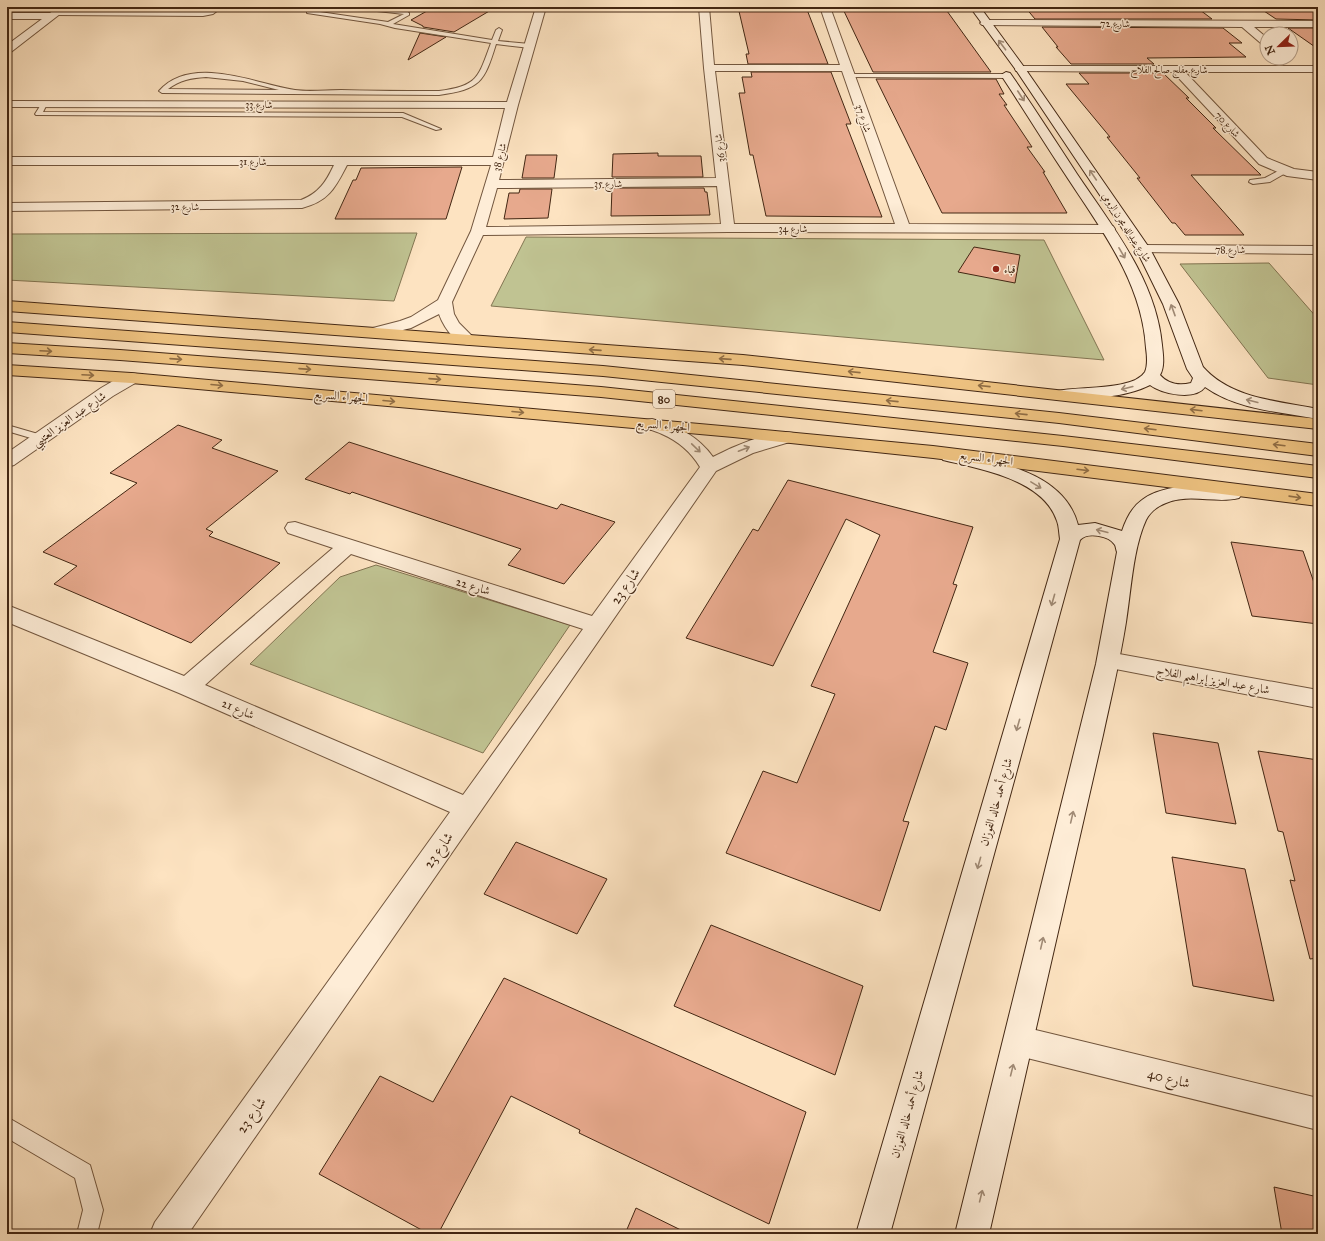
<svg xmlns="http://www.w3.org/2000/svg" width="1325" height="1241" viewBox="0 0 1325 1241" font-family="'IM FELL Great Primer',Amiri,serif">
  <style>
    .green { fill: #c0c392; stroke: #827552 }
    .building { fill: #e7a98d; stroke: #432713 }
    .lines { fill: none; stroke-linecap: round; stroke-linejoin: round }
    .service-casing { stroke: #72563e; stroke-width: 2 }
    .minor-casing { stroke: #72563e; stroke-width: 2 }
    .secondary-casing { stroke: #432713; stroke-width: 2 }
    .primary-casing { stroke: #432713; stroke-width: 2 }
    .motorway-casing { stroke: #432713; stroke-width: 2 }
    .service { fill: #feedd7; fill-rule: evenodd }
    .minor { fill: #feedd7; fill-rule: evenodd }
    .secondary { fill: #feedd7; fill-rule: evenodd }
    .primary { fill: #eec280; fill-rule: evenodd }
    .motorway { fill: #eec280; fill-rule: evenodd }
    .oneway { stroke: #a08a75 }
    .oneway2 { stroke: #906d44 }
    .poi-dot { fill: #8f2418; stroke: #feedd7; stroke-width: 1.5 }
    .labels { text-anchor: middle; stroke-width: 3; stroke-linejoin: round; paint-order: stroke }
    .far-street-label { font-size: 10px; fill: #432713; stroke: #feedd7 }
    .far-poi-label { font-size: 10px; font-weight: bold; fill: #432713; stroke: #feedd7; text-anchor: start }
    .shield { fill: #feedd7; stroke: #7b624e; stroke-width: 1 }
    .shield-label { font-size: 11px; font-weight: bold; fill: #432713 }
    .street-label { font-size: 12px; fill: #432713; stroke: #feedd7 }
    .near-street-label { font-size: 14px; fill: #432713; stroke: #feedd7 }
  </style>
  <rect width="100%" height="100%" fill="#fde3c1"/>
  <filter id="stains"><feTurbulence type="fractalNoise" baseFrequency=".005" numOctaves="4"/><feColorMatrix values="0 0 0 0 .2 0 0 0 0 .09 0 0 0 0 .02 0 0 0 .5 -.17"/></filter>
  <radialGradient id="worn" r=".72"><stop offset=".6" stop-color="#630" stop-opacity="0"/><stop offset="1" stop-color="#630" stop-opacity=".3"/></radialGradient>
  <g class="green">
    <path d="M 417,233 L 394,301 L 7,280 L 7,234 Z"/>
    <path d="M 526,237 L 1044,240 L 1104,360 L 491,306 Z"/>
    <path d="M 1269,263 L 1318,319 L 1318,385 L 1268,378 L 1180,264 Z"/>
    <path d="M 376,565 L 570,625 L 483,753 L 250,664 L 340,577 Z"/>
  </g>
  <g class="building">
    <path d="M 434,7 L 496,7 L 454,32 L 423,27 L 423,26 L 411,20 Z"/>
    <path d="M 738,7 L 806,7 L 828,64 L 748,64 L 746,54 L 749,54 Z"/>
    <path d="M 842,7 L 943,7 L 947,11 L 991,72 L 873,72 Z"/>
    <path d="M 1025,7 L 1196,7 L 1212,19 L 1035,19 Z"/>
    <path d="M 1258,7 L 1318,7 L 1318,20 L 1276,19 Z"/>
    <path d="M 1042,27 L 1223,28 L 1242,43 L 1229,43 L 1246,57 L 1147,58 L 1154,64 L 1071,64 L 1056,47 L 1058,47 Z"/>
    <path d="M 1288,28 L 1318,28 L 1318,49 Z"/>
    <path d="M 420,33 L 446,37 L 408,60 Z"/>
    <path d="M 751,72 L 831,72 L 851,124 L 846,124 L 882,217 L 766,216 L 753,155 L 750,155 L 739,93 L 745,93 L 742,77 L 752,77 Z"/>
    <path d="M 1079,73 L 1163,73 L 1189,98 L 1186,98 L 1216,128 L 1213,128 L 1261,175 L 1191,175 L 1244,235 L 1185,235 L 1175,223 L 1172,223 L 1137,178 L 1140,178 L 1107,137 L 1110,137 L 1066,84 L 1089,84 Z"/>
    <path d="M 876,79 L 996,79 L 1004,94 L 999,94 L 1007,105 L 1004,105 L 1032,147 L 1027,147 L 1045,172 L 1043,172 L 1067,213 L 942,213 Z"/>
    <path d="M 658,153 L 658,156 L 701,156 L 703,177 L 612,177 L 613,154 Z"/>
    <path d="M 526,155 L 557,155 L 554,178 L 522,178 Z"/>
    <path d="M 462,167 L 446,219 L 335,219 L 353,180 L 356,180 L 361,168 Z"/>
    <path d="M 612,188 L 704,188 L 705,192 L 707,192 L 710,215 L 611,216 Z"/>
    <path d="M 520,189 L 552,189 L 548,218 L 504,219 L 509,193 L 519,193 Z"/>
    <path d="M 974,247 L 1020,255 L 1015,283 L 958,272 Z"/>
    <path d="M 178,425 L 222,440 L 212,448 L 278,471 L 206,529 L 213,532 L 209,536 L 280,563 L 191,643 L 54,584 L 77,566 L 43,552 L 137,483 L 110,473 Z"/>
    <path d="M 349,442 L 557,509 L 561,504 L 615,522 L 564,584 L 508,565 L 521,549 L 352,492 L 350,494 L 305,479 Z"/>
    <path d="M 788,480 L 973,527 L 953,584 L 957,585 L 933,652 L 968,663 L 946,730 L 935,726 L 903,821 L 909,822 L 880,911 L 726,853 L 763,771 L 797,783 L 835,694 L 811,686 L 880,535 L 846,519 L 773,666 L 686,638 L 753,529 L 758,531 Z"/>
    <path d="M 1231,542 L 1303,551 L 1318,594 L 1318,624 L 1252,616 Z"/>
    <path d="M 1153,733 L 1218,743 L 1236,824 L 1166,813 Z"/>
    <path d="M 1258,751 L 1318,760 L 1318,958 L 1310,959 L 1290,880 L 1295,881 L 1283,832 L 1278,831 Z"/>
    <path d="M 516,842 L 607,879 L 577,934 L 484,894 Z"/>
    <path d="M 1172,857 L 1245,869 L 1274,1001 L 1193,986 Z"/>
    <path d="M 711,925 L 863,986 L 835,1075 L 674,1006 Z"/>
    <path d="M 504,978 L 806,1112 L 769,1224 L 579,1133 L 580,1130 L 511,1096 L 438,1234 L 429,1234 L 319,1174 L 380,1076 L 433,1102 Z"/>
    <path d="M 1274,1187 L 1318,1197 L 1318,1234 L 1282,1234 Z"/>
    <path d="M 636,1208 L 689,1234 L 625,1234 Z"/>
  </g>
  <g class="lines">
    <g class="service-casing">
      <g id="service">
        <path d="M 216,7 L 222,7 L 213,14 L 203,16 L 56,15 L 53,13 L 56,11 L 203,12 L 209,12 Z"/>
        <path d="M 312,7 L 320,7 L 313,11 L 388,22 L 404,14 L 359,9 L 356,7 L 374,7 L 405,10 L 409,13 L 409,15 L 393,24 L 492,40 L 496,30 L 499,28 L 502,30 L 498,41 L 530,44 L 533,46 L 530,48 L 496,44 C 484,83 480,89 439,95 L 162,93 L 159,91 C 192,54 255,84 295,90 C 310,92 326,90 341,90 C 374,91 406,91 439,91 C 478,86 478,78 491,43 L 395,28 L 380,24 L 307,13 L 307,11 ZM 206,77 L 243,81 L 279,90 L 168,89 C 180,80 191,78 206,77 Z"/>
        <path d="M 847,74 L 1007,74 L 1010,76 L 1007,78 L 849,77 L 846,75 Z"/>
        <path d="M 44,102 L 47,104 L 43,112 L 403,113 L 441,129 L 436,130 L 402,117 L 36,115 L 35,114 L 42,103 Z"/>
        <path d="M 1282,169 L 1288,169 L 1289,171 L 1270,182 L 1253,184 L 1249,182 L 1250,180 L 1265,178 Z"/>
        <path d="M 7,425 L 45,436 L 46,438 L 41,441 L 7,431 Z"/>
        <path d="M 7,1117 L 90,1165 L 103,1210 L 97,1234 L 77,1234 L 83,1210 L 75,1178 L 7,1138 Z"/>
      </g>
    </g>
    <g class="minor-casing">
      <g id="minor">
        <path d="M 58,7 L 69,7 L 11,52 L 7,53 L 7,45 L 42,19 L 7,19 L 7,13 L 50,13 Z"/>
        <path d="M 536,7 L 546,7 L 518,105 L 499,180 L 716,178 L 704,68 L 699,7 L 709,7 L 714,65 L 840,65 L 820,7 L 830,7 L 909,224 L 1108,225 L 1113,226 L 1115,229 L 1113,232 L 1108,233 L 728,232 L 483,235 L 452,302 L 454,314 L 459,323 L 477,341 L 475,344 C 458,349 444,328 439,314 L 411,328 L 375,337 L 369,335 L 367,332 L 369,329 L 400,321 L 411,317 L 438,300 L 471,231 L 491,165 L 347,165 C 335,188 329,201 302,208 L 7,211 L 7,203 L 301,200 C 319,193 326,182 334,165 L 7,165 L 7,157 L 493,157 L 505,108 L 7,107 L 7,101 L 507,102 ZM 715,71 L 842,71 L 895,224 L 734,224 ZM 717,186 L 721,224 L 486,227 L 497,188 Z"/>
        <path d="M 985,20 L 1318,21 L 1318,27 L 1254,27 L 1267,38 L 1267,46 L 1263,45 L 1242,27 L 982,25 L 980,23 Z"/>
        <path d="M 1020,66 L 1318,66 L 1318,72 L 1185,72 L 1267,158 L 1294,169 L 1318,172 L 1318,180 L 1287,176 L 1259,164 L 1173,72 L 1016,71 L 1015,69 Z"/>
        <path d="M 1143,245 L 1318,246 L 1318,254 L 1138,252 L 1136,249 L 1138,246 Z"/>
        <path d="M 131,373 L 137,374 L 139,378 L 137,382 L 113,396 L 14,465 L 7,467 L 7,453 L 101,388 L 125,374 Z"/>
        <path d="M 652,419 C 676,425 698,436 713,457 C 730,448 774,428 793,433 L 796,437 L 793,441 L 753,453 L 716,471 L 188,1234 L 150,1234 L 155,1222 L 450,812 L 179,693 L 7,622 L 7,605 L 184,676 L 333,548 L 288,533 L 285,528 L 288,523 L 295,522 L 592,616 L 700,467 C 691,452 678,441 662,434 C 656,431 647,430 643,424 L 646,420 ZM 351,554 L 583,629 L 463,795 L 205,685 Z"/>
        <path d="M 1108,652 L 1318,690 L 1318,708 L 1100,666 L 1097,660 L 1100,654 Z"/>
        <path d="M 1019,1026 L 1318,1098 L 1318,1130 L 1019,1056 L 1008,1052 L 1004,1041 L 1008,1030 Z"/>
      </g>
    </g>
    <g class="secondary-casing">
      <g id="secondary">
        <path d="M 970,7 L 980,7 L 1024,67 L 1150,249 L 1179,304 L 1203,367 C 1231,399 1279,401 1318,409 L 1318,419 C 1281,412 1237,410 1205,387 C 1195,401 1162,394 1150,385 C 1124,398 1093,398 1064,400 L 1058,399 L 1055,395 L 1058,391 C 1078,386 1133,391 1145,372 C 1148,365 1147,355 1146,348 C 1142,281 1100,228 1065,174 C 1043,141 1023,108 1001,75 L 1006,72 L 1010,73 C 1033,106 1055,140 1077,174 C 1112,226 1156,280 1162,345 C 1163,355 1165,366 1160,375 C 1168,384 1179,386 1191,383 L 1193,378 L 1187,369 L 1163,304 L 1136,249 L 1016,70 Z"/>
        <path d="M 950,450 C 995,462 1064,471 1078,525 L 1095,523 L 1122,531 C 1126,519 1132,507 1142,500 C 1164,483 1213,483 1239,490 L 1242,494 L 1239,498 C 1216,504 1190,493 1166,503 C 1158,506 1150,512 1146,520 C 1133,548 1131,591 1126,622 C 1120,660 1111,698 1103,735 L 989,1234 L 955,1234 L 1096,664 L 1117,552 C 1116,550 1116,547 1115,545 C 1109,535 1087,532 1080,540 L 890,1234 L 856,1234 L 1060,539 C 1059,533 1059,526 1057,521 C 1043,479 980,469 943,460 L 941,456 L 943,452 Z"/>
      </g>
    </g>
    <g class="primary-casing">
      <g id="primary">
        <path d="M 7,301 L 743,355 L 1318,419 L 1318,429 L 743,365 L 7,311 Z"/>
        <path d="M 7,365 L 131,373 L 733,427 L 933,446 L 1318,494 L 1318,506 L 933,458 L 733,437 L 131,383 L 7,375 Z"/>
      </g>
    </g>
    <g class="motorway-casing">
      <g id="motorway">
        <path d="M 7,322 L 603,366 L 1059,413 L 1318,444 L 1318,456 L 1059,423 L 603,376 L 7,332 Z"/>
        <path d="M 7,343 L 120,350 L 601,387 L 1063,436 L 1318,466 L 1318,478 L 1063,446 L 601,397 L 120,360 L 7,353 Z"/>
      </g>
    </g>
    <use href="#service" class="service"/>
    <use href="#minor" class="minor"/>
    <use href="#secondary" class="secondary"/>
    <use href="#primary" class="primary"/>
    <use href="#motorway" class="motorway"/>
  </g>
  <defs><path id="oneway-shaft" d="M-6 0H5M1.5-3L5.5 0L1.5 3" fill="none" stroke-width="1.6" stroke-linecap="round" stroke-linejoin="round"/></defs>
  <g class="oneway">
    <use href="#oneway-shaft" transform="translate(1002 45) rotate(-127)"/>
    <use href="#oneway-shaft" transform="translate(1021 96) rotate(57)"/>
    <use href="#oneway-shaft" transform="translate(1093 175) rotate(-124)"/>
    <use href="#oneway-shaft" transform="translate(1122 253) rotate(60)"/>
    <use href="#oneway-shaft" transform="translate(1173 310) rotate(-110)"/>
    <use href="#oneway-shaft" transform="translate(1127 388) rotate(166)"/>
    <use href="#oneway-shaft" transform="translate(1252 401) rotate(-166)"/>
    <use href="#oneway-shaft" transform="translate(696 448) rotate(44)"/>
    <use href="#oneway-shaft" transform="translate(744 449) rotate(-21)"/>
    <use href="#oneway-shaft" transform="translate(1036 485) rotate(31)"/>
    <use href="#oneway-shaft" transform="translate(1102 531) rotate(-166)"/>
    <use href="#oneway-shaft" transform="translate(1053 600) rotate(106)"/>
    <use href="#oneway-shaft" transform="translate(1018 725) rotate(106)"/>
    <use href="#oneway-shaft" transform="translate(1072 817) rotate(-77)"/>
    <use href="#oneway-shaft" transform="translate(979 863) rotate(106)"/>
    <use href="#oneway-shaft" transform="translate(1042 943) rotate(-77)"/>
    <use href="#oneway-shaft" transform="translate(1012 1070) rotate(-76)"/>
    <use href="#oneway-shaft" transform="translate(981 1196) rotate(-76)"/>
  </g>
  <g class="oneway2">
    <use href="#oneway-shaft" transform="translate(595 350) rotate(-176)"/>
    <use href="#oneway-shaft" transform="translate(46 351) rotate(3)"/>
    <use href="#oneway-shaft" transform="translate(176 359) rotate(4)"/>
    <use href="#oneway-shaft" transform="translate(725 359) rotate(-176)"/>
    <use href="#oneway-shaft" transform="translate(305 369) rotate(4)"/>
    <use href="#oneway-shaft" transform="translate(854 372) rotate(-174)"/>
    <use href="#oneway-shaft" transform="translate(88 375) rotate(3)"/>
    <use href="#oneway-shaft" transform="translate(435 379) rotate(4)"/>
    <use href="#oneway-shaft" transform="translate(217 385) rotate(5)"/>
    <use href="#oneway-shaft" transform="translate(984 386) rotate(-174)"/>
    <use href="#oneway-shaft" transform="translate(389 401) rotate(5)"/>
    <use href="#oneway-shaft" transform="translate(892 401) rotate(-174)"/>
    <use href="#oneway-shaft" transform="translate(1196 410) rotate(-173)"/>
    <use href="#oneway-shaft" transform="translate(518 412) rotate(5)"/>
    <use href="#oneway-shaft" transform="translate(1021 414) rotate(-174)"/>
    <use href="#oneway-shaft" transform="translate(1150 429) rotate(-173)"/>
    <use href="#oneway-shaft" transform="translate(1279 445) rotate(-173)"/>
    <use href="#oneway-shaft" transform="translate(1083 470) rotate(7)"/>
    <use href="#oneway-shaft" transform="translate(1295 497) rotate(8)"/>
  </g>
  <circle class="poi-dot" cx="996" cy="269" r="4"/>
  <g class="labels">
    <g class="far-street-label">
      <text x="1115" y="27">شارع 72</text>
      <text x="1169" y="73">شارع مفلح صالح الفلاح</text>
      <text x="259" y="108">شارع 33</text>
      <text transform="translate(864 118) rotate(71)" y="4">شارع 37</text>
      <text transform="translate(1228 124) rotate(47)" y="4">شارع 70</text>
      <text transform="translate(719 148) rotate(-97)" y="4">شارع 36</text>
      <text transform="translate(499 157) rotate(-76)" y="4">شارع 38</text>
      <text x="253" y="165">شارع 31</text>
      <text x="608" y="187">شارع 35</text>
      <text x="185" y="210">شارع 32</text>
      <text transform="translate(1127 227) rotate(57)" y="4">شارع عبدالله مجرن الرومي</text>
      <text x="793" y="232">شارع 34</text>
      <text x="1230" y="253">شارع 78</text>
    </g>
    <g class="far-poi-label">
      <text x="1004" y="273">قباء</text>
    </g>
    <rect class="shield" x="653" y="390" width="22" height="18" rx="3"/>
    <g class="shield-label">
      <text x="664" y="403">80</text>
    </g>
    <g class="street-label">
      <text transform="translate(341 396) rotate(5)" y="4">الجهراء السريع</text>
      <text transform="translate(69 419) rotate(-35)" y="4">شارع عبد العزيز العتيبي</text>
      <text transform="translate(663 425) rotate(5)" y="4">الجهراء السريع</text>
      <text transform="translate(986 458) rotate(7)" y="4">الجهراء السريع</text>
      <text transform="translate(473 586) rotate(17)" y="4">شارع 22</text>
      <text transform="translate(1213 680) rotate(10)" y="4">شارع عبد العزيز إبراهيم الفلاج</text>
      <text transform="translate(238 709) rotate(23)" y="4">شارع 21</text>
      <text transform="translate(996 802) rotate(-74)" y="4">شارع أحمد خالد الفوزان</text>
      <text transform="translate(907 1114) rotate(-74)" y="4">شارع أحمد خالد الفوزان</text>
    </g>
    <g class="near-street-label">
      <text transform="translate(625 586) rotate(-55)" y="5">شارع 23</text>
      <text transform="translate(438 850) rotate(-55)" y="5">شارع 23</text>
      <text transform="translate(1169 1078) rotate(14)" y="5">شارع 40</text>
      <text transform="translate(251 1115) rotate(-55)" y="5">شارع 23</text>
    </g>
  </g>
  <rect width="1325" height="1241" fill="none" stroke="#fde3c1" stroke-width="24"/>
  <rect x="8" y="8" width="1309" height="1225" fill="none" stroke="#432713" stroke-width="2"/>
  <rect x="12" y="12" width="1301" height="1217" fill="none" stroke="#432713"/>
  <g transform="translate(1279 46) rotate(247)"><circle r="19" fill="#feedd7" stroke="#b39e89"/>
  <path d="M0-3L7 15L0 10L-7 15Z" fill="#8f2418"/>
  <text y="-6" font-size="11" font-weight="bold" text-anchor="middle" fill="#432713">N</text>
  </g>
  <rect width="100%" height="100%" filter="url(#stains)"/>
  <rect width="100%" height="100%" fill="url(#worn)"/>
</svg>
